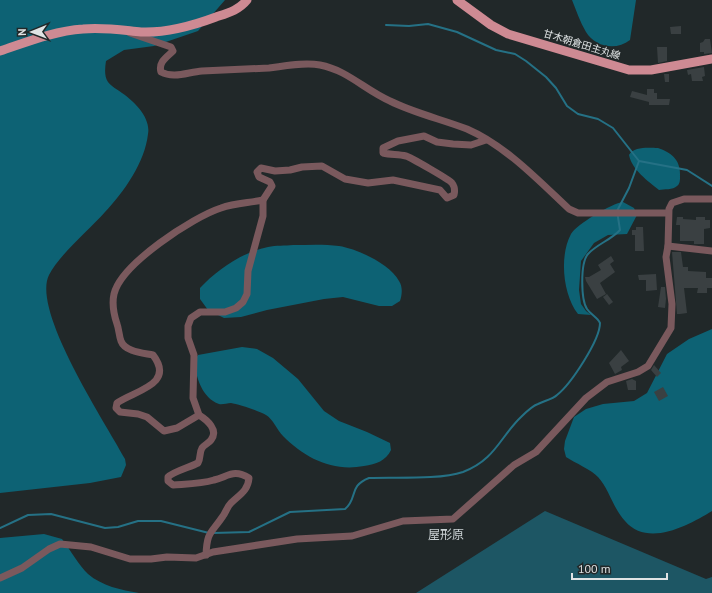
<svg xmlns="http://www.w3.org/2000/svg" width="712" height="593" viewBox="0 0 712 593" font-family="'PT Sans','Noto Sans JP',sans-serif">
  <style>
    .green { fill: #1d5664 }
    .forest { fill: #0d6274 }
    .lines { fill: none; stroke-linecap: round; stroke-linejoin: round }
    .stream { stroke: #257185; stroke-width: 2 }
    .building { fill: #3a4042 }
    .minor { stroke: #7a595d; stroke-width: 7 }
    .major { stroke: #ce8a93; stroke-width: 9 }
    .labels { text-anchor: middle; stroke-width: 3; stroke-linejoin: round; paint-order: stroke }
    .street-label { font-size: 10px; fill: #dfe3e4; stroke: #212829 }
    .quarter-label { font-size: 12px; fill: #c9d1d3; stroke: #212829 }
  </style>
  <rect width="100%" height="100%" fill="#212829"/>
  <path class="green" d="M 545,511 L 706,579 L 712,577 L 712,593 L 416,593 Z"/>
  <g class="forest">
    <path d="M 0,0 L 225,0 L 198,31 L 154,46 L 124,50 L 106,61 C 105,68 104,76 108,82 C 111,86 118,90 122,93 C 135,102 151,118 148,134 C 145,162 124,192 105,212 C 89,230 59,255 49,275 C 31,311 107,425 125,459 L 126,465 L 121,477 L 90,483 L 0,493 Z"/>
    <path d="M 572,0 L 636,0 L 630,40 C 616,51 595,47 586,32 C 580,22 576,10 572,0 Z"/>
    <path d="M 658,148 C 673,153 681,161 680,177 C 680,180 680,184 677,186 C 673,190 664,189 659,190 C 648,181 632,170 629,155 C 634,146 649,148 658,148 Z"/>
    <path d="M 623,202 L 634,208 L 637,215 L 627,234 L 608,235 L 594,243 L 581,261 L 579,290 L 581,304 L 586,311 L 591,315 L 578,314 C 563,295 559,256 571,234 C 576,225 612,203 623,202 Z"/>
    <path d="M 293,245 C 308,245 324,244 339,246 C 358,249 390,264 399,281 C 403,287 402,295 400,301 L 392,306 L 379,306 L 343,297 L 324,299 L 267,310 L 241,317 L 224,318 L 208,310 L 200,299 L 200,288 C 217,270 242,252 268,247 C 276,245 285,246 293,245 Z"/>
    <path d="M 712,329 L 712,511 C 689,525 648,548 625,521 C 613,508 609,489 598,477 C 592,470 575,463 566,457 L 564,449 L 565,441 L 574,417 L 586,409 L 603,404 L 634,401 L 647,393 L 667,354 L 689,339 Z"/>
    <path d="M 242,347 L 257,349 L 273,358 L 298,379 L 324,411 L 339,421 L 367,432 L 390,443 L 391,450 C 386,461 376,464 364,466 C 332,472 305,458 283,436 C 277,430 273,419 266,415 C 259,411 238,404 231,403 C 227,403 222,405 219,404 C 202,398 196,377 194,361 L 198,355 Z"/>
    <path d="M 44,534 L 62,539 C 69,548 80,567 88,574 C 102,586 121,590 139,593 L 0,593 L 0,538 Z"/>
  </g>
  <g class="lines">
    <g class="stream">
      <path d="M 386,25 L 409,26 L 428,24 L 457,32 L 496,50 L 515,54 L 526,61 L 546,77 L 556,88 L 567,106 L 578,114 L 598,119 L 613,128 L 639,161 L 687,170 L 712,186"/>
      <path d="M 0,528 L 28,515 L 51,514 L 105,528 L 118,527 L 138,521 L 161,521 L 209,533"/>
      <path d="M 213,533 L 249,532 L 290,512 L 345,509 C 358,499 348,486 369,478 C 396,477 439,480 463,472 C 495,460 500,437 521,417 C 526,412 532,406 538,404 C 544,401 553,399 557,395 C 571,384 600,340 600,323 C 597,317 591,315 587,309 C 581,300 580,263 588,254 C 597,244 611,240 620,230 L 617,211 L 629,188 L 639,161"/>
    </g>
  </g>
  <g class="building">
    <path d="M 681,26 L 681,34 L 671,34 L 670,27 Z"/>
    <path d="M 705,39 L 710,39 L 712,53 L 704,54 L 704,52 L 700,52 L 700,43 L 703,42 Z"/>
    <path d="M 657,47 L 667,47 L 667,61 L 658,63 Z"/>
    <path d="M 704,67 L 705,76 L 702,77 L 703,81 L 692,81 L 691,74 L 688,75 L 687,70 Z"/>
    <path d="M 664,74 L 669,74 L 669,82 L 665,82 Z"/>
    <path d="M 647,89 L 654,89 L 654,93 L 657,93 L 657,99 L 670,99 L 669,105 L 649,105 L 649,102 L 630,97 L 632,91 L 647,95 Z"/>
    <path d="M 677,217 L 683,217 L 683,219 L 696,220 L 696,217 L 705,217 L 705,220 L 710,220 L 710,228 L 704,229 L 704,244 L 694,244 L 694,241 L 680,241 L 680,225 L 676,225 Z"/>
    <path d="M 636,227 L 643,227 L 644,251 L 635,251 L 635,235 L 632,235 L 632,230 L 636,230 Z"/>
    <path d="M 672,252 L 681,252 L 683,267 L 688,267 L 688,271 L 706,272 L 706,278 L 712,278 L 712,288 L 707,288 L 707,293 L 697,293 L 698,288 L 684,288 L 687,313 L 680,314 L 677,314 Z"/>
    <path d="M 611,256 L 614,261 L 610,264 L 615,272 L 600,283 L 606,294 L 597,299 L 586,281 L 585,277 L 589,277 L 601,270 L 598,265 Z"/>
    <path d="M 656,274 L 657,290 L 646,291 L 646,280 L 639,280 L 638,275 Z"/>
    <path d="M 661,287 L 665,287 L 666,299 L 665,308 L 658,307 Z"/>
    <path d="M 607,294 L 613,302 L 609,305 L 603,297 Z"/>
    <path d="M 621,350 L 629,361 L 621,367 L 622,370 L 615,374 L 609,363 Z"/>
    <path d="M 654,365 L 661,373 L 657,377 L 651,370 Z"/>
    <path d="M 632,379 L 636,381 L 636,390 L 628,390 L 626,381 Z"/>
    <path d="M 663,387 L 668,396 L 659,401 L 654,392 Z"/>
  </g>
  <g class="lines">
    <g class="minor">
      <path d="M 130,33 L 171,47 L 173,51 C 167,57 158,62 161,72 C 174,79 188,72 202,71 C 224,70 246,69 269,68 C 285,66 304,62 320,65 C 347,70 365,90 390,101 C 414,113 441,119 467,129 C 506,146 538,180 569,209 L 578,213 L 667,213"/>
      <path d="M 668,246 L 712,251"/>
      <path d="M 199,415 L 177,428 L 164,431 L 147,417 L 138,414 L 120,412 L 116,408 L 117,403 C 133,391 176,385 153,355 C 144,353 125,352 121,341 C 119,336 119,329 117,324 C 114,315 112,303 114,294 C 121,264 193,217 221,208 C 235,203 249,203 263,200"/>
      <path d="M 206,555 C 207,531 211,534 223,516 C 226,512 227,507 231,503 C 239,495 248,491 249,478 C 234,469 229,476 214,480 C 201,484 186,484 173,485 L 168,481 L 168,477 C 172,472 190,467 198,463 C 201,458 199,453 202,448 C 204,445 209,443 211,440 C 219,430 207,420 199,415 L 193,398 L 194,355 L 188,338 L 188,326 L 191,318 L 200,312 L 225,312 L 236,308 L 243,302 L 247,294 L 248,271 L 263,216 L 263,200 L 272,186 L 270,182 L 259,177 L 257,172 L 261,168 L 275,171 L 290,170 L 302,167 L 322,166 L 345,179 L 368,183 L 393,180 L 440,190 L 447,198 L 454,195 C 455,191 455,187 452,183 C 450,180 410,157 406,156 C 398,154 391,155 383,153 L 383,148 L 398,141 L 424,136 L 437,142 L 453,144 L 471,145 L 486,140"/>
      <path d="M 0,578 L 22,568 L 49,549 L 60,544 L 91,547 L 130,559 L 151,559 L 167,557 L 196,558 L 213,552 L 297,539 L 352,536 L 403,521 L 453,519 L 514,465 L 536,452 L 586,398 L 607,382 L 638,372 L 648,366 L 671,328 L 672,304 L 666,257 L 668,246 L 669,209 L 672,203 L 684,199 L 712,199"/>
    </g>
    <g class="major">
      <path d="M 457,0 L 491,25 L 508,34 L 629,70 L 651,70 L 712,59"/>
      <path d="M 0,51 C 27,42 54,31 83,29 C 103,27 121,30 141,32 C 166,33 192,26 216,17 C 228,13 239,10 247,0"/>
    </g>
  </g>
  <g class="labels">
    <g class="street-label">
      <text transform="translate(582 44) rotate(17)" y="4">甘木朝倉田主丸線</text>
    </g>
    <g class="quarter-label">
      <text x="446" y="539">屋形原</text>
    </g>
  </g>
  <g transform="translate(32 32) rotate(269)" stroke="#212829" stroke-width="3" paint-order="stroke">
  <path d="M0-3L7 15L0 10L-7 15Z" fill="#dfe3e4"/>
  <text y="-6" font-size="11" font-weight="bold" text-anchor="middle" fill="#dfe3e4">N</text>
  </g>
  <path d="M572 573v6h95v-6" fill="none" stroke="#dfe3e4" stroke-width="2"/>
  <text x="578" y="573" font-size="12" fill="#dfe3e4" stroke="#212829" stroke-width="3" paint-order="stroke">100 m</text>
</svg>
